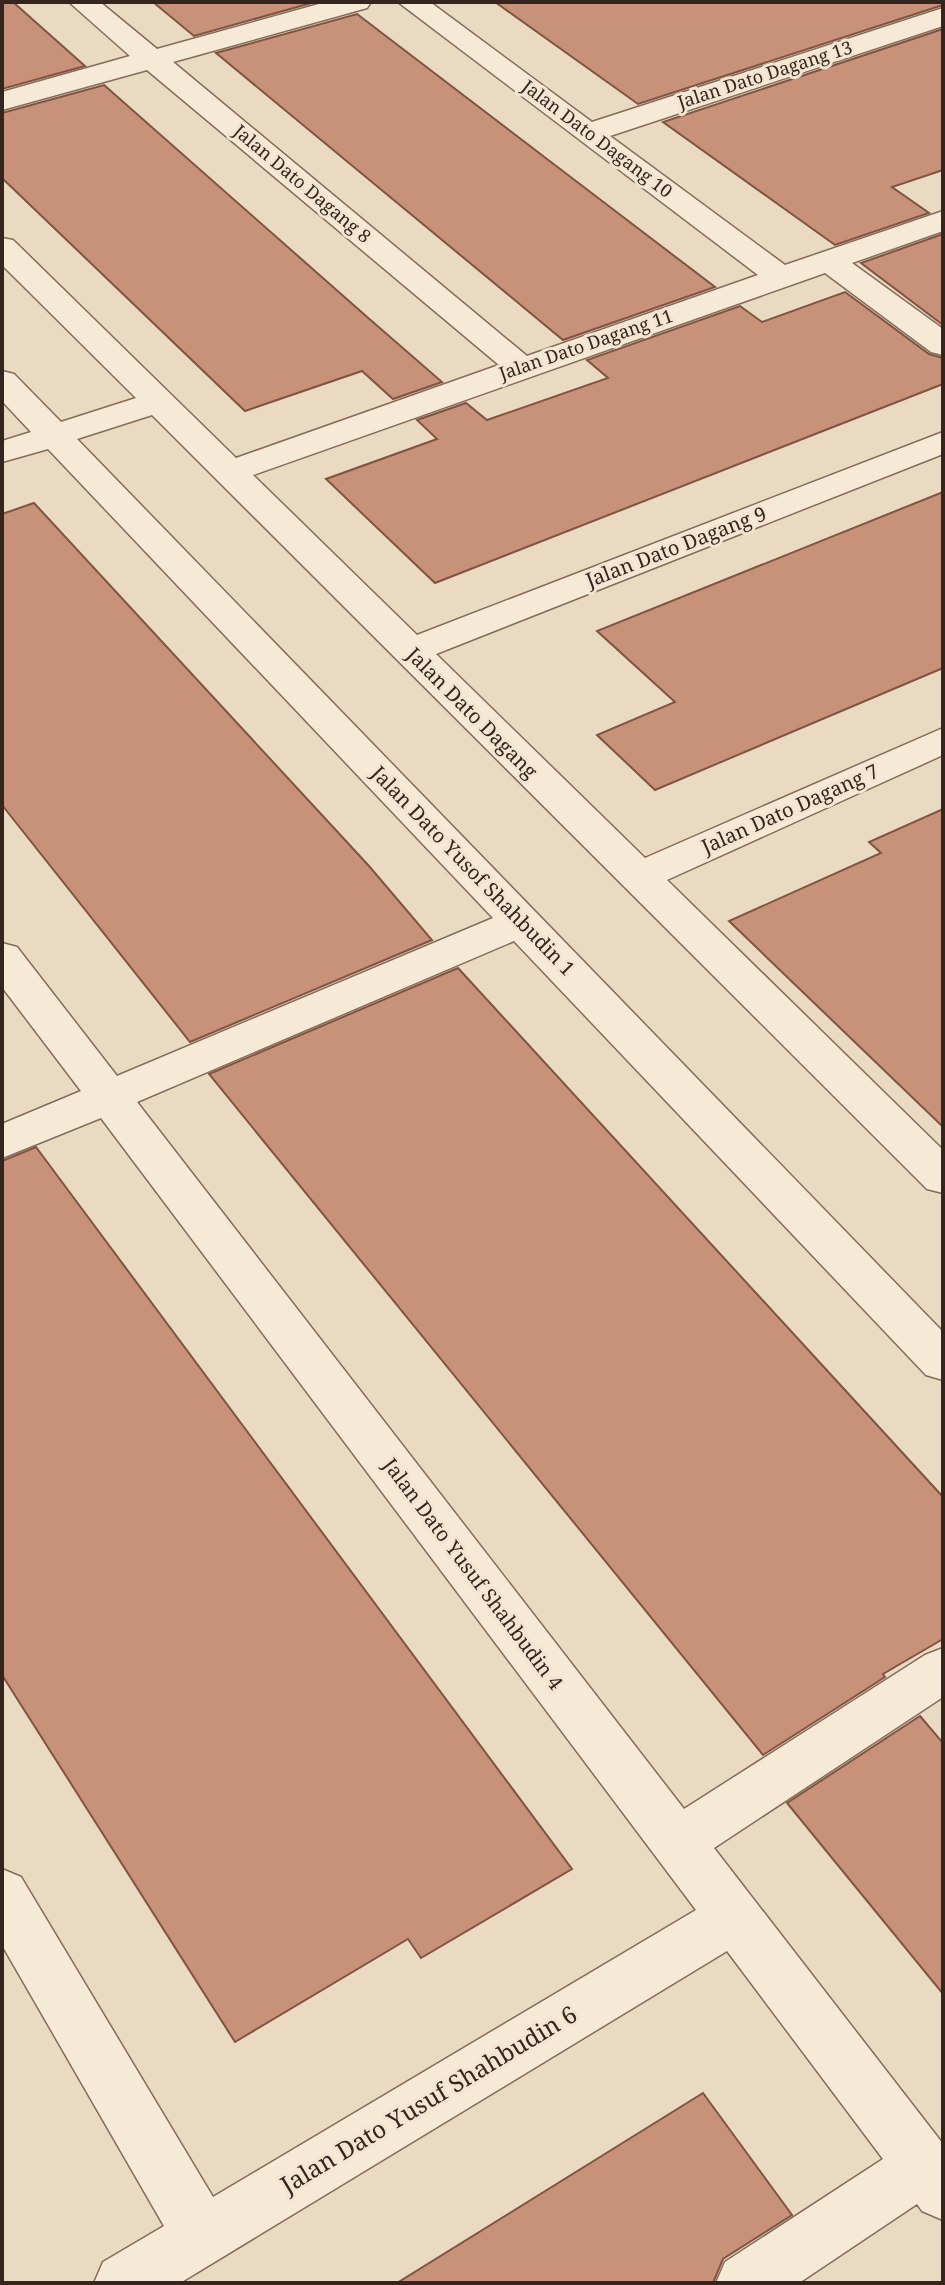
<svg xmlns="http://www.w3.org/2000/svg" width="945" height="2285" viewBox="0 0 945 2285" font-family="'Noto Serif',serif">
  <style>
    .building { fill: #c7917a; stroke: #815442; stroke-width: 2 }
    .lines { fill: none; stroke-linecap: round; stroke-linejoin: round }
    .minor-casing { stroke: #846c5b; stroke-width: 3 }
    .minor { fill: #f6e9d5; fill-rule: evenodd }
    .labels { text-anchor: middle; stroke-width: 6; stroke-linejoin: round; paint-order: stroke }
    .far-street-label { font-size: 18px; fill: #34261e; stroke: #f3e5d1 }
    .street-label { font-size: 20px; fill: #34261e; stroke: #f3e5d1 }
    .near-street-label { font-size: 24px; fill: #34261e; stroke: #f3e5d1 }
  </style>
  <rect width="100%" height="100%" fill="#ebdac2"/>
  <g class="building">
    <path d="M 2,2 L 13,2 L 85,66 L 2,89 Z"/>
    <path d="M 153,2 L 315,2 L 194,36 Z"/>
    <path d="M 495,2 L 943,2 L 943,5 L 638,104 Z"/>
    <path d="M 357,14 L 568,175 L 715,287 L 563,340 L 216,53 Z"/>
    <path d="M 943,29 L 943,170 L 892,187 L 929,213 L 835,245 L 663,122 Z"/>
    <path d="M 104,85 L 366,316 L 442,382 L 393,399 L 362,371 L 245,411 L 2,178 L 2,113 Z"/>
    <path d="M 943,234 L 943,325 L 861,263 Z"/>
    <path d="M 845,292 L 929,354 L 943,358 L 943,384 L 435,583 L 326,479 L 437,439 L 417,420 L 466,403 L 487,420 L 608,378 L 587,360 L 740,306 L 762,322 Z"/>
    <path d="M 943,492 L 943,668 L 655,790 L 597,735 L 675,702 L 597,631 Z"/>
    <path d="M 34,503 L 369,866 L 432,940 L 190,1042 L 2,805 L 2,514 Z"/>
    <path d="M 943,809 L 943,1127 L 729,921 L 881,853 L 869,842 Z"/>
    <path d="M 458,968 L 943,1497 L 943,1639 L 883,1674 L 885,1677 L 763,1755 L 209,1074 Z"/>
    <path d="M 36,1147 L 572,1869 L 421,1958 L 408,1939 L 235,2042 L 2,1675 L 2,1161 Z"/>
    <path d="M 920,1716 L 943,1743 L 943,1994 L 787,1803 Z"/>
    <path d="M 703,2093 L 792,2215 L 723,2259 L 713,2283 L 397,2283 Z"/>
  </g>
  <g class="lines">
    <g class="minor-casing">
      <path id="minor" d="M 69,2 L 100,2 L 157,49 L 326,2 L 371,2 L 367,8 L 173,62 L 527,356 L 758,275 L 398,2 L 430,2 L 592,122 L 943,8 L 943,26 L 610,136 L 785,265 L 943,211 L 943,231 L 852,263 L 943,329 L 943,355 L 931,352 L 825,273 L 253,475 L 417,635 L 943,432 L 943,454 L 436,654 L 645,858 L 943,728 L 943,755 L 667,880 L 943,1150 L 943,1193 L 927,1189 L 152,415 L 77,439 L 943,1332 L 943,1380 L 926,1375 L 514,941 L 137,1102 L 684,1809 L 925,1655 L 943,1648 L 943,1697 L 714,1848 L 943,2144 L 943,2220 L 922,2211 L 917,2204 L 799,2283 L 716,2283 L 725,2262 L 883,2159 L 727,1951 L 180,2283 L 94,2283 L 103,2262 L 164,2226 L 2,1945 L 2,1869 L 21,1877 L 213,2197 L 696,1910 L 101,1118 L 2,1158 L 2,1124 L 81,1091 L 2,987 L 2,943 L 17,947 L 117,1076 L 493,918 L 48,449 L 2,462 L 2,441 L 31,432 L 2,401 L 2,371 L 14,374 L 61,422 L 136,398 L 2,265 L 2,238 L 13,240 L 236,458 L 499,365 L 147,70 L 2,110 L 2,92 L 130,56 Z"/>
    </g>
    <use href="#minor" class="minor"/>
  </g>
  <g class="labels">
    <g class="far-street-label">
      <text transform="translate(765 75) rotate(-18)" y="6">Jalan Dato Dagang 13</text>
      <text transform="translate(597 139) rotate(37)" y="6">Jalan Dato Dagang 10</text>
      <text transform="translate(302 184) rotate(40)" y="6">Jalan Dato Dagang 8</text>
      <text transform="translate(586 345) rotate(-19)" y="6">Jalan Dato Dagang 11</text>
    </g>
    <g class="street-label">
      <text transform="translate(676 547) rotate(-21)" y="7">Jalan Dato Dagang 9</text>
      <text transform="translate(472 713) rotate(45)" y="7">Jalan Dato Dagang</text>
      <text transform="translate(790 809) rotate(-24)" y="7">Jalan Dato Dagang 7</text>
      <text transform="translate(473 871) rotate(46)" y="7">Jalan Dato Yusof Shahbudin 1</text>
      <text transform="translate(473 1574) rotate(53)" y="7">Jalan Dato Yusuf Shahbudin 4</text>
    </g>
    <g class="near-street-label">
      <text transform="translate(429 2100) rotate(-31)" y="8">Jalan Dato Yusuf Shahbudin 6</text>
    </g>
  </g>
  <rect width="945" height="2285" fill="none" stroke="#34261e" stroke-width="8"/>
</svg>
